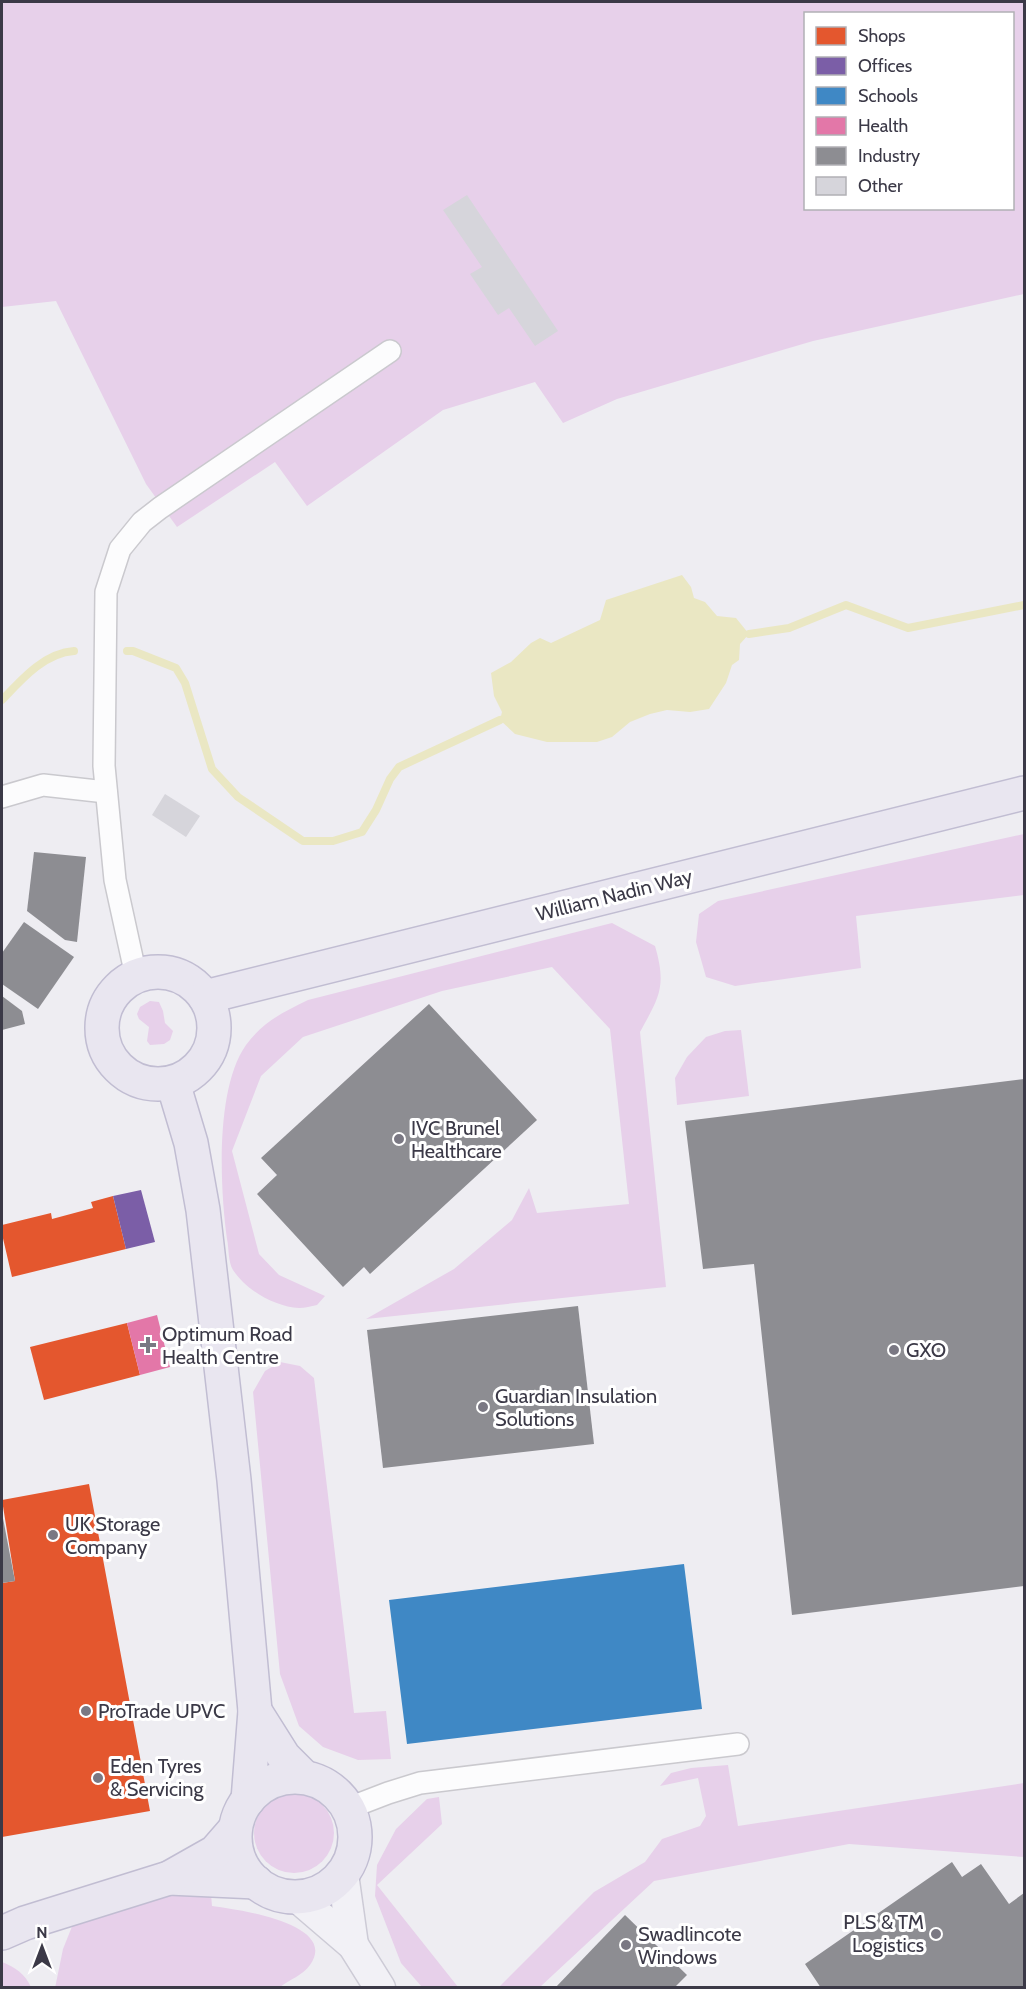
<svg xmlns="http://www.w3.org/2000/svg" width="1026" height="1989" viewBox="0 0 1026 1989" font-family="Cabin,sans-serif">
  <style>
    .green { fill: #e7d0ea; fill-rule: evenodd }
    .water { fill: #eae7c3 }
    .shops { fill: #e4572e }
    .offices { fill: #7b5ea7 }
    .schools { fill: #3f88c5 }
    .health { fill: #e377a8 }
    .industry { fill: #8d8d92 }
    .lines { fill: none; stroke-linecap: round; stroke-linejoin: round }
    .stream { stroke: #eae7c3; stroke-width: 8 }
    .building { fill: #d6d5db }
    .street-casing { stroke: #cac9ce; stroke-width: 24 }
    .secondary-casing { stroke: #cdcbd6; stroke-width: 33 }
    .primary-casing { stroke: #c1bdd2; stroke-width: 36 }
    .street { stroke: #fcfcfd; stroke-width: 21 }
    .secondary { stroke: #f2f1f6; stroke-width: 30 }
    .primary { stroke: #e9e6f0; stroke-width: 33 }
    .poi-dot { fill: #7a7883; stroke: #fff; stroke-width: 2 }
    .labels { text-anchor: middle; stroke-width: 6; stroke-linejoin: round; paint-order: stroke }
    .street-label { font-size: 20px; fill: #3b3947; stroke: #fff }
    .poi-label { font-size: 20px; fill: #3b3947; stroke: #fff; text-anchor: start }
  </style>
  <rect width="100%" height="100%" fill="#eeedf2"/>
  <g class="green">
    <path d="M 2,2 L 1024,2 L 1024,294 L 813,341 L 617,399 L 563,423 L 535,382 L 443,410 L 307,506 L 275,462 L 177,527 L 146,484 L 56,301 L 2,307 ZM 806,14 L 1012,14 L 1012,208 L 806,208 Z"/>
    <path d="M 1024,834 L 1024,895 L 856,916 L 861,968 L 735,986 L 706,977 L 696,942 L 699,914 L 718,901 Z"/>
    <path d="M 612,923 L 655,946 C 667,987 659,997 640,1032 L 666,1287 L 366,1319 L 454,1269 L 512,1220 L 529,1188 L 537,1213 L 629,1204 L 610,1029 L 552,967 L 442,991 L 303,1037 L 261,1076 L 232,1151 L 259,1254 L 279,1275 L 325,1296 L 317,1305 C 311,1306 305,1308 299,1308 C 275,1307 246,1290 233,1270 C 228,1262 229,1248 227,1239 C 220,1188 215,1089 246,1045 C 264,1021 282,1013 308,1000 Z"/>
    <path d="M 150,1001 L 159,1002 L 163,1011 L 165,1023 L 173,1031 L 170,1040 L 164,1044 L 150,1045 L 147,1041 L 149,1027 L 139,1019 L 137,1014 L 140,1007 Z"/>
    <path d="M 741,1030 L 749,1096 L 677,1105 L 675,1078 L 687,1057 L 706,1037 L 725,1031 Z"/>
    <path d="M 280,1362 L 300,1366 L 314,1378 L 354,1713 L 386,1711 L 391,1759 L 358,1760 L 323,1747 L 299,1726 L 280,1674 L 253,1392 L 265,1371 Z"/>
    <path d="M 728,1765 L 738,1826 L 1024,1783 L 1024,1857 L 849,1844 L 654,1881 L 540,1987 L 499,1987 L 594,1892 L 645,1862 L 662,1839 L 700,1826 L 706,1816 L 698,1778 L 660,1786 L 671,1773 L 691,1768 Z"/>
    <circle cx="294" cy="1833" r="40"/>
    <path d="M 439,1797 L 442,1824 L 377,1885 L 458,1987 L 422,1987 L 401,1963 L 375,1896 L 377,1865 L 396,1829 L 427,1799 Z"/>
    <path d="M 171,1894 L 211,1894 L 212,1906 C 234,1909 340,1923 310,1965 C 303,1975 289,1980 280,1987 L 55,1988 L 63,1949 L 73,1924 Z"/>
    <path d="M 2,1962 C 15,1967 25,1974 31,1987 L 2,1987 Z"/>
  </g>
  <path class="water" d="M 682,575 L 691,587 L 694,598 L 705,602 L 717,616 L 736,618 L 749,634 L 740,644 L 739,660 L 732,665 L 726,683 L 709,709 L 690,712 L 667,710 L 650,714 L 630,722 L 612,737 L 597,742 L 547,742 L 515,734 L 500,720 L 502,712 L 494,696 L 491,673 L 511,662 L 531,643 L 540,638 L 551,643 L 600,620 L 606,600 Z"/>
  <g class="shops">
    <path d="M 113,1196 L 126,1249 L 12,1277 L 2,1234 L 2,1225 L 51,1213 L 52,1219 L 93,1208 L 91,1202 Z"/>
    <path d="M 127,1323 L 140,1375 L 44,1400 L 30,1347 Z"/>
    <path d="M 89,1484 L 150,1811 L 2,1837 L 2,1583 L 15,1581 L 2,1500 Z"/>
  </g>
  <path class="offices" d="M 141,1190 L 155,1242 L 126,1249 L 113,1196 Z"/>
  <path class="schools" d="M 684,1564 L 702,1709 L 407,1744 L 389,1600 Z"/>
  <path class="health" d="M 157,1315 L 170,1367 L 140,1375 L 127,1323 Z"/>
  <g class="industry">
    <path d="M 34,852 L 86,857 L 77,942 L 65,940 L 27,911 Z"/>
    <path d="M 24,922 L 74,957 L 38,1009 L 2,984 L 2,953 Z"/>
    <path d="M 2,996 L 22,1011 L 25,1024 L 2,1030 Z"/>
    <path d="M 429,1004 L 537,1120 L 370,1274 L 364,1267 L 343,1287 L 257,1194 L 277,1175 L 261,1158 Z"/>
    <path d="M 1024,1079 L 1024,1586 L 792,1615 L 754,1264 L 703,1269 L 685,1121 Z"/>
    <path d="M 578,1306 L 594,1444 L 383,1468 L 367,1330 Z"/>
    <path d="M 2,1513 L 15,1581 L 2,1583 Z"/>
    <path d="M 952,1862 L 962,1877 L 981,1864 L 1009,1904 L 1024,1893 L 1024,1988 L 821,1988 L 805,1964 Z"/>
    <path d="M 625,1915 L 687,1975 L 674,1988 L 555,1988 Z"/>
  </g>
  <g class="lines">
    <g class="stream">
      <path d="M 749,634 L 789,628 L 846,605 L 908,628 L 1024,605"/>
      <path d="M 127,651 L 133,651 L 176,668 L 185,683 L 212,769 L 238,797 L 303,841 L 333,841 L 362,832 L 376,810 L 390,779 L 399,767 L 500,720"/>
      <path d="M 2,700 C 21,680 44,653 74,651"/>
    </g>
  </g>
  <g class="building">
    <path d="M 467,195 L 558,331 L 535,346 L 509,308 L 498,315 L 470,274 L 482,267 L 443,210 Z"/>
    <path d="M 165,794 L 200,816 L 186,837 L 152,815 Z"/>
  </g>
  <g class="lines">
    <g class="street-casing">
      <g id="street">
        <path d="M 2,797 L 43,785 L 106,792"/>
        <path d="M 136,976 L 115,880 L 104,766 L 106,592 L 120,549 L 142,522 L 160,508 L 390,351"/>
        <path d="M 349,1808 L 388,1793 L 420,1783 L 738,1744"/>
      </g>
    </g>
    <g class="secondary-casing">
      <g id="secondary">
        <path d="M 343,1874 L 353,1945"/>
        <path d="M 297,1897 L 353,1945 L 380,1988"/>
      </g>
    </g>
    <g class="primary-casing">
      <g id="primary">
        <circle cx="158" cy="1028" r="56"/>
        <path d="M 205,997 L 1024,793"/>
        <path d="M 173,1083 L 191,1143 L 203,1210 L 234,1480 L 255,1711 L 248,1800"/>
        <path d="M 255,1711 L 284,1757 L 304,1777"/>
        <circle cx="295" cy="1837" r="60"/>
        <path d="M 169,1878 L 256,1882"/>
        <path d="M 2,1933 L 25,1923 L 169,1878 L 215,1852 L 235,1829"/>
      </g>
    </g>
    <use href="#street" class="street"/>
    <use href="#secondary" class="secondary"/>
    <use href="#primary" class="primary"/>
  </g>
  <g class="poi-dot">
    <circle cx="399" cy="1139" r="6"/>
    <path d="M145 1336h6v6h6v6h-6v6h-6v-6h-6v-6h6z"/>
    <circle cx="894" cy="1350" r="6"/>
    <circle cx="483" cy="1407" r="6"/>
    <circle cx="53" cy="1535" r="6"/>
    <circle cx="86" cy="1711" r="6"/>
    <circle cx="98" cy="1778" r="6"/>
    <circle cx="936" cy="1934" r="6"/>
    <circle cx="626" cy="1945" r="6"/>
  </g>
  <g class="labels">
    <g class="street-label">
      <text transform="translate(614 895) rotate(-14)" y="7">William Nadin Way</text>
    </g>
    <g class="poi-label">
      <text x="411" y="1135">IVC Brunel<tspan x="411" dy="23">Healthcare</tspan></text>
      <text x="162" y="1341">Optimum Road<tspan x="162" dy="23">Health Centre</tspan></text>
      <text x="906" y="1357">GXO</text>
      <text x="495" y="1403">Guardian Insulation<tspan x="495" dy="23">Solutions</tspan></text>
      <text x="65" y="1531">UK Storage<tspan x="65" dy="23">Company</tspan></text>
      <text x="98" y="1718">ProTrade UPVC</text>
      <text x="110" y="1773">Eden Tyres<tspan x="110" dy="23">&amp; Servicing</tspan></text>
      <text x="924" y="1929" text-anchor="end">PLS &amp; TM<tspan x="924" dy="23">Logistics</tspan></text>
      <text x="638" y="1941">Swadlincote<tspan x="638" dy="23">Windows</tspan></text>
    </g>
  </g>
  <rect width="1026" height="1989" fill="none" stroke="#3b3947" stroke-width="6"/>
  <rect x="804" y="12" width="210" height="198" fill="#ffffff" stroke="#b1b0b5" stroke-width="1.5"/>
  <rect x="816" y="27" width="30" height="18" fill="#e4572e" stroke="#b1b0b5" stroke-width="1.5"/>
  <text x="858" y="42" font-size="18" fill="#3b3947">Shops</text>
  <rect x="816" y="57" width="30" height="18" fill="#7b5ea7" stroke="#b1b0b5" stroke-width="1.5"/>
  <text x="858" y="72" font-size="18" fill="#3b3947">Offices</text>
  <rect x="816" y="87" width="30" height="18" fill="#3f88c5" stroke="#b1b0b5" stroke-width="1.5"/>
  <text x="858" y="102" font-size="18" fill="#3b3947">Schools</text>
  <rect x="816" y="117" width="30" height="18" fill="#e377a8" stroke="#b1b0b5" stroke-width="1.5"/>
  <text x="858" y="132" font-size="18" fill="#3b3947">Health</text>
  <rect x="816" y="147" width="30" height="18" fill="#8d8d92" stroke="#b1b0b5" stroke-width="1.5"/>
  <text x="858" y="162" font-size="18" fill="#3b3947">Industry</text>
  <rect x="816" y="177" width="30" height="18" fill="#d6d5db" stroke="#b1b0b5" stroke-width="1.5"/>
  <text x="858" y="192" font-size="18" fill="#3b3947">Other</text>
  <g transform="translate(42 1947)" stroke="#ffffff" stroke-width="4.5" paint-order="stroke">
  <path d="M0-4.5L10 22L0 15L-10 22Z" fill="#3b3947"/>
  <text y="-9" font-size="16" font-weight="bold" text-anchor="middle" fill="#3b3947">N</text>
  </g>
</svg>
